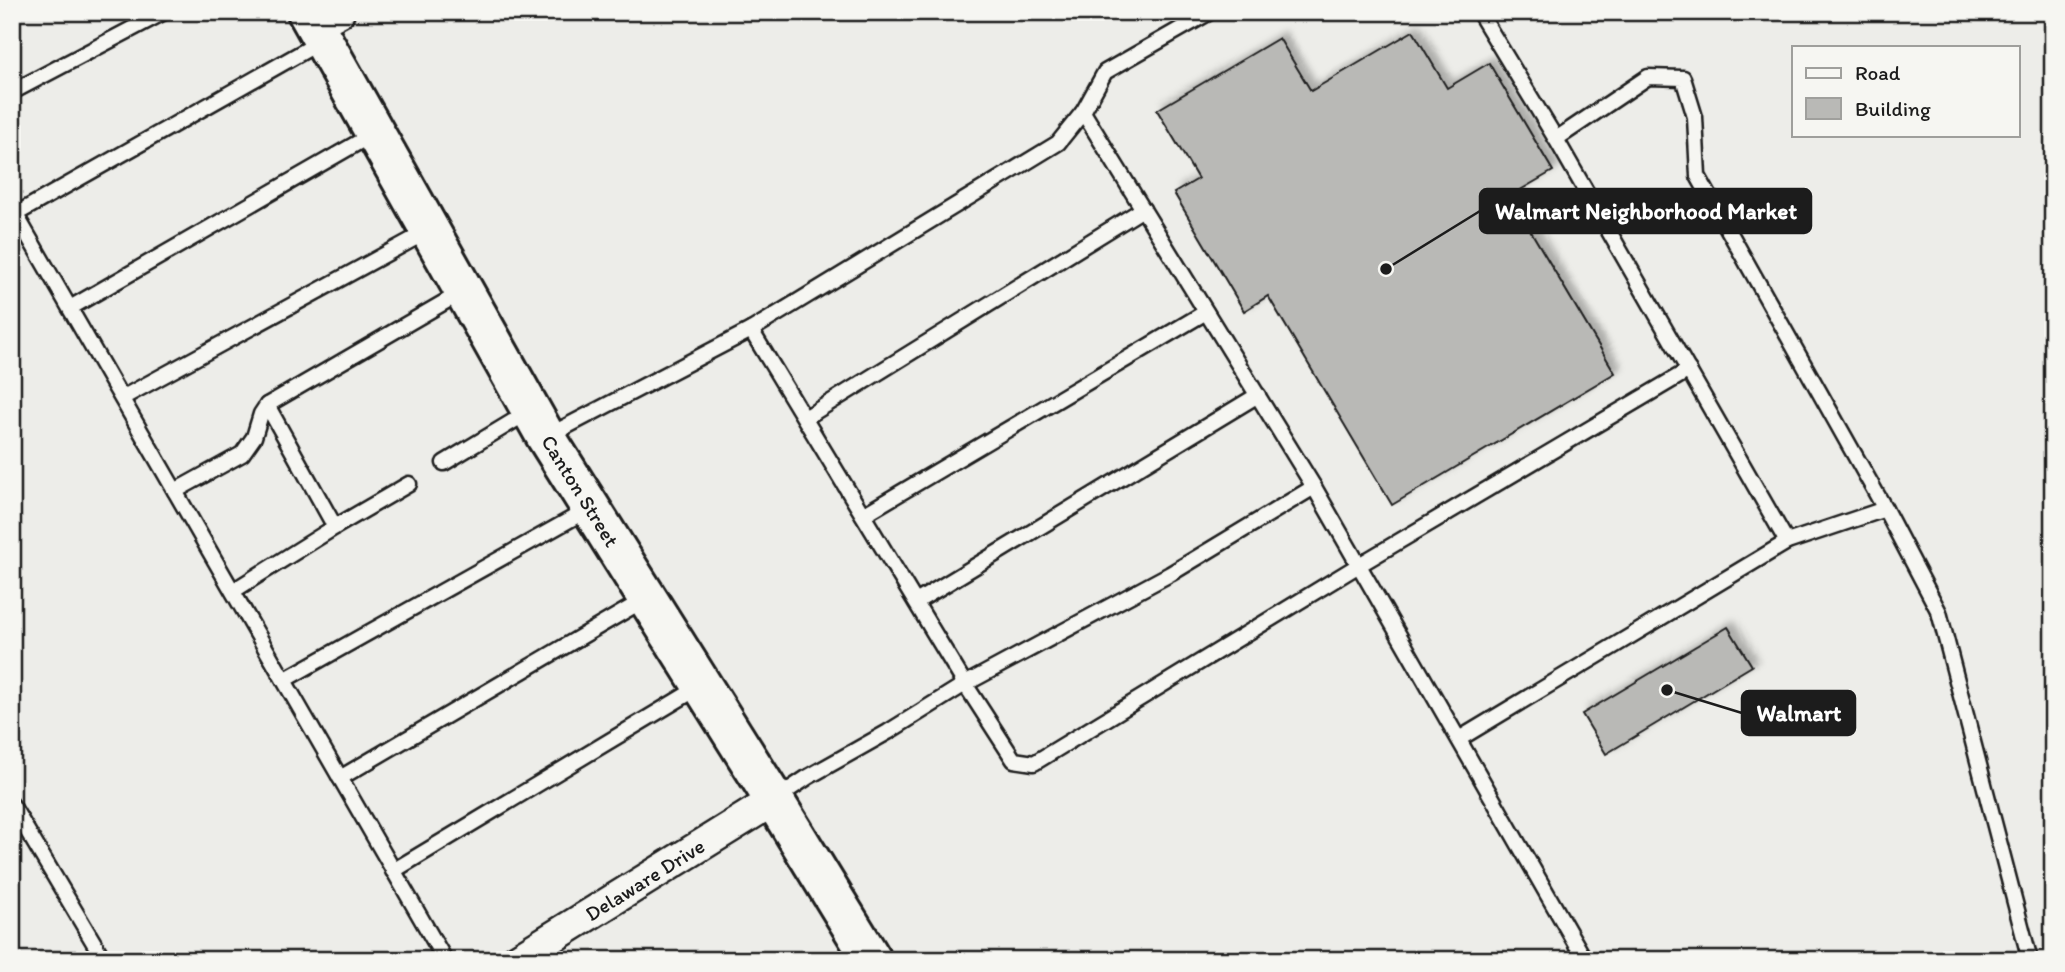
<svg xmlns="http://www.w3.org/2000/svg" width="2065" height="972" viewBox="0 0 2065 972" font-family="Itim,sans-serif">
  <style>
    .building { fill: #b9b9b6; stroke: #1c1c1c; stroke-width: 2; filter: url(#shadow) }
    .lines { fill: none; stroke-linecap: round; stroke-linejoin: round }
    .service-casing { stroke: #1c1c1c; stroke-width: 19 }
    .minor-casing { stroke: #1c1c1c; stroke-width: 35 }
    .secondary-casing { stroke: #1c1c1c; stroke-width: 44 }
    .service { stroke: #f6f6f2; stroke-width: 14 }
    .minor { stroke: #f6f6f2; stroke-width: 30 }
    .secondary { stroke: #f6f6f2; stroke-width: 38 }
    .labels { text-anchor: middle; stroke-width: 5; stroke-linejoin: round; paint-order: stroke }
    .street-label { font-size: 21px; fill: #1c1c1c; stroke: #f6f6f2 }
    .leader { fill: none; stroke: #1c1c1c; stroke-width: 2.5 }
    .callout-dot { fill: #1c1c1c; stroke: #f6f6f2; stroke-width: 2.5 }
    .callout { fill: #1c1c1c; stroke: #1c1c1c; stroke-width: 2.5 }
    .callout-label { font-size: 23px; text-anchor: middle; font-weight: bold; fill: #fff }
  </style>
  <defs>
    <filter id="shadow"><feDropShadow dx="6" dy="-6" stdDeviation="3.5" flood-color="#0004"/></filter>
  </defs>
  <rect width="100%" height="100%" fill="#edede9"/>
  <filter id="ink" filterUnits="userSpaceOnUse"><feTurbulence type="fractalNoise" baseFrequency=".0143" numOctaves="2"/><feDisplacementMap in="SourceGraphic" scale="14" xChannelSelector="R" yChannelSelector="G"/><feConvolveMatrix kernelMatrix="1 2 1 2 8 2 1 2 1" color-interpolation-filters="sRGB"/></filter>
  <g filter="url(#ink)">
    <g class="building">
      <path d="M 1413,31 L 1447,88 L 1489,63 L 1553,171 L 1510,196 L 1615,373 L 1392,505 L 1268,296 L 1244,311 L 1174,193 L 1198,179 L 1157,110 L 1279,38 L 1311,91 Z"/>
      <path d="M 1728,627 L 1752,666 L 1606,754 L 1582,714 Z"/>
    </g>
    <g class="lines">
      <g class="service-casing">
        <g id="service">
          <path d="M 1479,12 L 1556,139 L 1787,542"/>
          <path d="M 12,92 L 164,12"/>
          <path d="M 1083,112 L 1314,487 L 1585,960"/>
          <path d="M 1556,139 L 1648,77 L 1683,78 L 1695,117 L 1698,176 L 1885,509 L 1939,612 L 2030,960"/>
          <path d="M 12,208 L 445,960"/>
          <path d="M 16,214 L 322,41"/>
          <path d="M 70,308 L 373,134"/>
          <path d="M 751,330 L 965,684 L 1014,760 L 1034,763 L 1359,565 L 1689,370"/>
          <path d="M 122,398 L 428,231"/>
          <path d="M 267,405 L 335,527"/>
          <path d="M 805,418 L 1143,209"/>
          <path d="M 546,437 L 751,330 L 1058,143 L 1083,112 L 1105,72 L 1210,12"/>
          <path d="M 444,463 L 530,411"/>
          <path d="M 175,491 L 242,454 L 254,437 L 261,414 L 267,405 L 462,292"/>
          <path d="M 863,515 L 1206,312"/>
          <path d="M 233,591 L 335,527 L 409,484"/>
          <path d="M 916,602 L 1258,395"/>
          <path d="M 284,680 L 589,509"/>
          <path d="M 1459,739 L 1787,542 L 1885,509"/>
          <path d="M 340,778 L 647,598"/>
          <path d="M 775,799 L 808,777 L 888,732 L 965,684 L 1170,574 L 1314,487"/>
          <path d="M 12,805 L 104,960"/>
          <path d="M 393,871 L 701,686"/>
        </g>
      </g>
      <g class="minor-casing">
        <g id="minor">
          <path d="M 314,25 L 339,12"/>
          <path d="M 516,960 L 774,800"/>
        </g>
      </g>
      <g class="secondary-casing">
        <path id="secondary" d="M 307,12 L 546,437 L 774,800 L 872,960"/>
      </g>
      <use href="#service" class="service"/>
      <use href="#minor" class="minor"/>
      <use href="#secondary" class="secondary"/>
    </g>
  </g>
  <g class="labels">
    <g class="street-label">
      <text transform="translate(580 491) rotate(58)" y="7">Canton Street</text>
      <text transform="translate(645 880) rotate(-32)" y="7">Delaware Drive</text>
    </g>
  </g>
  <path class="leader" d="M1386 269L1480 211M1667 690L1742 713"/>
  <g class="callout-dot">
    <circle cx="1386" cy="269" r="7"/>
    <circle cx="1667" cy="690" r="7"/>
  </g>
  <g class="callout">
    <rect x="1480" y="189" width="331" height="44" rx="7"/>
    <rect x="1742" y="691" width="113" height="44" rx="7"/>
  </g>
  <g class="callout-label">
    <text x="1646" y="219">Walmart Neighborhood Market</text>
    <text x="1799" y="721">Walmart</text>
  </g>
  <rect width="2065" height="972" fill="none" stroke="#f6f6f2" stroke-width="42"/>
  <rect x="21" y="21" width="2023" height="930" fill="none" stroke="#1c1c1c" stroke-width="2.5" filter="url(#ink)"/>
  <rect x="1792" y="46" width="228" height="91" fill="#f6f6f2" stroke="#9f9f9c" stroke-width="2"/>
  <rect x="1806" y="68" width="35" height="10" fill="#f6f6f2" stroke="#9f9f9c" stroke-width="2"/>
  <text x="1855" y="80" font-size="21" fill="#1c1c1c">Road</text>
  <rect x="1806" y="98" width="35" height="21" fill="#b9b9b6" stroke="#9f9f9c" stroke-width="2"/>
  <text x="1855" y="116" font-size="21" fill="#1c1c1c">Building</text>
</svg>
